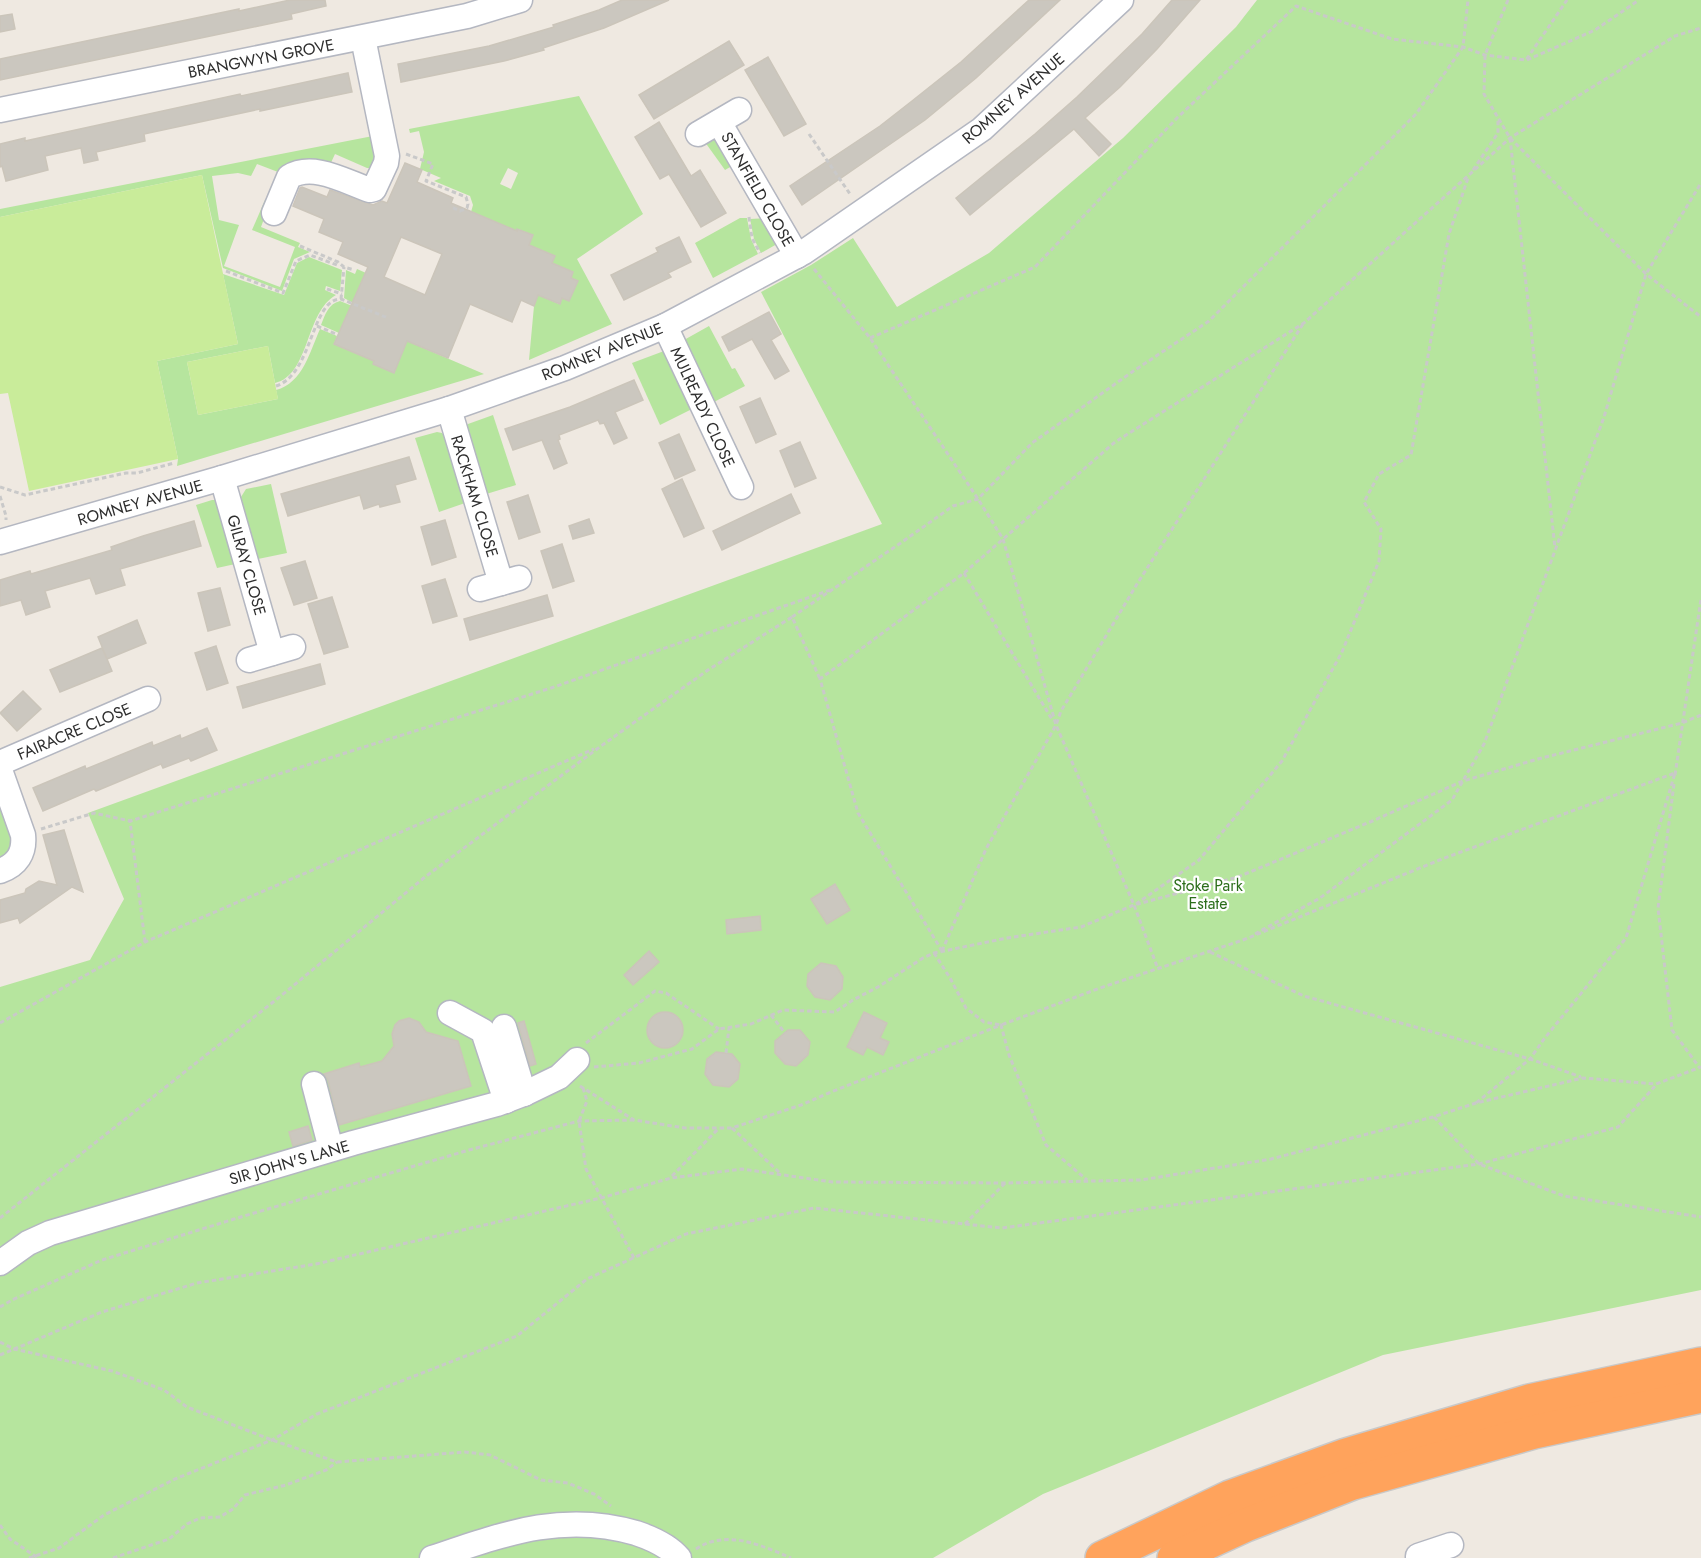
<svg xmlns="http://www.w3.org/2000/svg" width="1701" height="1558" viewBox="0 0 1701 1558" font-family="Jost,sans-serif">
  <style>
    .green { fill: #b6e59e; fill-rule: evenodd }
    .pitch { fill: #c9ec9a }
    .building { fill: #cbc7bf; stroke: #cbc5ba; stroke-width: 1.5; fill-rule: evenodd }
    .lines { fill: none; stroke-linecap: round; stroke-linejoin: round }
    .minor-casing { stroke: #b4b7c1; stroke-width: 27 }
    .highway-casing { stroke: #c9c9c9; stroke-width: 36 }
    .path { stroke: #c9c9c9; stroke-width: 3; stroke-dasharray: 4.5 3; stroke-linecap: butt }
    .minor { stroke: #fff; stroke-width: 24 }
    .highway { stroke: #ffa35c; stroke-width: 33 }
    .labels { text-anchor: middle; stroke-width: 4.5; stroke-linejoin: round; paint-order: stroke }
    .street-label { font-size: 16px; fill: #2e2e2e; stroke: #fff }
    .park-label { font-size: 16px; fill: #2c6e1b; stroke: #fff }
  </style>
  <rect width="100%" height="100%" fill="#efe9e1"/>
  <g class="green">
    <path d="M 1257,0 L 1701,0 L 1701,1290 L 1383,1355 L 1043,1494 L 933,1558 L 0,1558 L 0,987 L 90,960 L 124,899 L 88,813 L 882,524 L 761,292 L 811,265 L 853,238 L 897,307 L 989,253 L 1123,138 L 1236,27 Z"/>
    <path d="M 579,96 L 643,214 L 577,259 L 612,324 L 529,360 L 534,306 L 538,295 L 559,304 L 562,298 L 569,301 L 578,281 L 571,278 L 573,272 L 552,263 L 555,256 L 529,245 L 532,235 L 518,229 L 514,238 L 471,212 L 473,205 L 470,196 L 434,181 L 441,178 L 420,169 L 424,152 L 419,131 L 410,133 L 409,129 ZM 508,168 L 518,173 L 511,189 L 500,184 Z"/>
    <path d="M 378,135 L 381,151 L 371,168 L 367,168 L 335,154 L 328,169 L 295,168 L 278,172 L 257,164 L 251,176 L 238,173 L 212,176 L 219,220 L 239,225 L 224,266 L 280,287 L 295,247 L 252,230 L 265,200 L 267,200 L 269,205 L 261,227 L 300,243 L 298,247 L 310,252 L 294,259 L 282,291 L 223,268 L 202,175 L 0,217 L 0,209 Z"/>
    <path d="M 717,137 L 737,163 L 725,170 L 702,138 Z"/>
    <path d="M 740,218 L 747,218 L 751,239 L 758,254 L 713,278 L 695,243 Z"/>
    <path d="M 769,218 L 777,244 L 761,253 L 754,239 L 750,219 Z"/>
    <path d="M 309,257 L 342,270 L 340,291 L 326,286 L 325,290 L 336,295 C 305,312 310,375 275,383 L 268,346 L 187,362 L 198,415 L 278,399 L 276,390 C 303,383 310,351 320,329 L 337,336 L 334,344 L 343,325 L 339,333 L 321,325 C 325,315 328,304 340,301 L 387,320 L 394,372 L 407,341 L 484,374 L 177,466 L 178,459 L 157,361 L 238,344 L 223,274 L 284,295 L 297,263 Z"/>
    <path d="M 357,269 L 366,273 L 353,303 L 344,298 L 346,270 L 355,274 Z"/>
    <path d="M 709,326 L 732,369 L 735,368 L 745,386 L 712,403 L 684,340 Z"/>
    <path d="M 664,351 L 694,408 L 660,425 L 632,363 Z"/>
    <path d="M 493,415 L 516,485 L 483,495 L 465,427 L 468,424 Z"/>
    <path d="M 437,432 L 442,433 L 445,437 L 468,502 L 439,512 L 415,438 Z"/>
    <path d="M 271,484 L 287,553 L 258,559 L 241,497 L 246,489 Z"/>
    <path d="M 212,500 L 217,500 L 240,563 L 217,568 L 196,505 Z"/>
    <path d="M 0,787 L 15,843 L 0,865 Z"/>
  </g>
  <g class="pitch">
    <path d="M 202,175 L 238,344 L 157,361 L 178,459 L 29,491 L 8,393 L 0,394 L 0,217 Z"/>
    <path d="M 268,346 L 278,399 L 198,415 L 187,362 Z"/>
  </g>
  <g class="building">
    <path d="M 290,0 L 325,0 L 326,6 L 291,14 L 292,19 L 0,80 L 0,59 L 239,9 L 239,11 Z"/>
    <path d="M 622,0 L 669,0 L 604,28 L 543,48 L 544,50 L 504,61 L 401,82 L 398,64 L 489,46 L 554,27 L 553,25 L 599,10 Z"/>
    <path d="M 1029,0 L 1060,0 L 976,78 L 925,120 L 802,205 L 790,186 L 880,126 L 912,101 L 961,62 Z"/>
    <path d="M 1172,0 L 1200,0 L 1157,49 L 1120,87 L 1085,118 L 1111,144 L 1099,156 L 1074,129 L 970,215 L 956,198 L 1035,134 L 1077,97 L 1142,34 Z"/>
    <path d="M 12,14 L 15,29 L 0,32 L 0,16 Z"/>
    <path d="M 729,41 L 744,65 L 654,119 L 639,95 Z"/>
    <path d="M 768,57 L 806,124 L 784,136 L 745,70 Z"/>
    <path d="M 348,73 L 352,92 L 260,111 L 260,109 L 144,134 L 145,141 L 96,152 L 98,160 L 84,163 L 81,148 L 45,156 L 48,170 L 6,181 L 2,166 L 0,167 L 0,144 L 25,138 L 25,141 L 240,94 L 241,96 Z"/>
    <path d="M 659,122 L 691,176 L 700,170 L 726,213 L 701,227 L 669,174 L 660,179 L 635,137 Z"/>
    <path d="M 405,163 L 422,170 L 417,182 L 453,198 L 451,203 L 517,231 L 517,229 L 533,235 L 529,245 L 555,256 L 552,263 L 573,272 L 571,278 L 578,281 L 569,301 L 562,298 L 560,304 L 538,295 L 534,306 L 521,300 L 512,322 L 470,304 L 448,358 L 407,341 L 394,373 L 373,364 L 374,361 L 334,344 L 368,267 L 338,254 L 343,242 L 319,232 L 324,219 L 293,206 L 300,188 L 302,187 L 327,197 L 330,190 L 373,205 L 382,201 L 387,203 ZM 401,237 L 442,254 L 425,295 L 384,277 Z"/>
    <path d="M 679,237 L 691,262 L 668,273 L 671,277 L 624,300 L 611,275 L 658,252 L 656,248 Z"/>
    <path d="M 769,312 L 781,334 L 771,340 L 789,371 L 775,379 L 752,339 L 729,351 L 722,337 Z"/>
    <path d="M 634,380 L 643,400 L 615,412 L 627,438 L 614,444 L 604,423 L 600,424 L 598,420 L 559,435 L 560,439 L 558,440 L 567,463 L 554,469 L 542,440 L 513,450 L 505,429 L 570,407 Z"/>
    <path d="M 760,398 L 776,434 L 756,443 L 740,407 Z"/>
    <path d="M 679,434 L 695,470 L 675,479 L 659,443 Z"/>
    <path d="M 800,442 L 816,478 L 795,487 L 780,451 Z"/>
    <path d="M 409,457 L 416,479 L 395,485 L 400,502 L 380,507 L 379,504 L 364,509 L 360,495 L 288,516 L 281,494 Z"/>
    <path d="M 682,479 L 704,528 L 684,537 L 662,489 Z"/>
    <path d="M 791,494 L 800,513 L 722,550 L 713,531 Z"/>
    <path d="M 528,495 L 540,532 L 519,539 L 507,502 Z"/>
    <path d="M 589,519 L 594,533 L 573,539 L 569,526 Z"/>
    <path d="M 445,520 L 456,557 L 432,565 L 421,527 Z"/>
    <path d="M 194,521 L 201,546 L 120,569 L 125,585 L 96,594 L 90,578 L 45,591 L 50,607 L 26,615 L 21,600 L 0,606 L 0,580 L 30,571 L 31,574 L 112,550 L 111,547 L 143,536 Z"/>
    <path d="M 562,544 L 574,581 L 553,588 L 541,551 Z"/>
    <path d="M 305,561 L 317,598 L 294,605 L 281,568 Z"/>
    <path d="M 445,579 L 457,616 L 433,623 L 422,586 Z"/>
    <path d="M 220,588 L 230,625 L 208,631 L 198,593 Z"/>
    <path d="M 547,595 L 553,616 L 470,640 L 464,619 Z"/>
    <path d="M 332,597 L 348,647 L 324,654 L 308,604 Z"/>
    <path d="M 137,620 L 146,643 L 107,659 L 112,671 L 60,692 L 50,670 L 102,648 L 107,659 L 98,637 Z"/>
    <path d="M 216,646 L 228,683 L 207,690 L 195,653 Z"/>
    <path d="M 320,664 L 325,684 L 243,708 L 237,687 Z"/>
    <path d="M 23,691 L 41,709 L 17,731 L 0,713 Z"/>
    <path d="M 207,728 L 217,750 L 191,761 L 189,758 L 163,768 L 161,764 L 96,791 L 94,789 L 43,811 L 33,788 L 85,766 L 86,769 L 152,742 L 153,746 L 180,735 L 181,739 Z"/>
    <path d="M 64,830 L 83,892 L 72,887 L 20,923 L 18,918 L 0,923 L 0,900 L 25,893 L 26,889 L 39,881 L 57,885 L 43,835 Z"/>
    <path d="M 835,884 L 850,910 L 827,924 L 811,899 Z"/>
    <path d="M 760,916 L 761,930 L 727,934 L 726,920 Z"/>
    <path d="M 649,951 L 659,962 L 633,985 L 624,975 Z"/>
    <path d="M 821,963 L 836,966 L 843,977 L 842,989 L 830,1000 L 815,997 L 807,986 L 808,974 Z"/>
    <path d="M 864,1012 L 887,1023 L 880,1038 L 889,1042 L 883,1055 L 867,1047 L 863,1055 L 847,1047 Z"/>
    <circle cx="665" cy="1030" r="18"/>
    <path d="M 409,1018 L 419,1022 L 426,1032 L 458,1041 L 471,1086 L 339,1125 L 328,1080 L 324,1074 L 359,1063 L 360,1067 L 382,1061 L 394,1046 L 392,1034 L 395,1025 L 399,1021 Z"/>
    <path d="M 524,1021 L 536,1064 L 530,1066 L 518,1023 Z"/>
    <path d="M 788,1030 L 800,1030 L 810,1042 L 808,1055 L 796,1066 L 785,1064 L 775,1053 L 775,1041 Z"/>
    <path d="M 716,1052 L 732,1054 L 740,1064 L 738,1079 L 729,1087 L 713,1085 L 705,1074 L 707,1059 Z"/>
    <path d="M 308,1126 L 312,1140 L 293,1146 L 289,1132 Z"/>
  </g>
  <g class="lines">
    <g class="minor-casing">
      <g id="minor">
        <path d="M 0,110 L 467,16 L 520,0"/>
        <path d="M 719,122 L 797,256"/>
        <path d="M 698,134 L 739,110"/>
        <path d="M 274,213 L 289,177 C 313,162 346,182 370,190 L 374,189 L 386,163 L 387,156 L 363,38"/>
        <path d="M 665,326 L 741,487"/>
        <path d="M 449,409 L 501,583"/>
        <path d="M 222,478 L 272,653"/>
        <path d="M 0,542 L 222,478 L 449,409 L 565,368 L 665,326 L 804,252 L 982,129 L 1121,0"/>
        <path d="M 480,589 L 519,578"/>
        <path d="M 249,660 L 293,647"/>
        <path d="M 0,763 L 148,699"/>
        <path d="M 0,770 L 23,835 C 25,853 17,865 0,871"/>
        <path d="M 450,1013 L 483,1031 L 506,1101"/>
        <path d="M 504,1027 L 524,1094"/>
        <path d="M 314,1084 L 331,1149"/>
        <path d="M 0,1263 L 28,1243 L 50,1233 L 353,1143 L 497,1104 L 526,1093 L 559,1077 L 577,1060"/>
        <path d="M 432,1558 C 501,1535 562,1511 636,1533 C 651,1538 668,1545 679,1558"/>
        <path d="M 1418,1558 L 1418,1556 L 1451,1545"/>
      </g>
    </g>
    <g class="highway-casing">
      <g id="highway">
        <path d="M 1102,1558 L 1230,1497 L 1346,1455 L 1529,1401 L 1701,1364"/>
        <path d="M 1174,1558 L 1246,1525 L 1353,1483 L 1534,1432 L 1701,1396"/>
      </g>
    </g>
    <g class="path">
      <path d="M 1508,0 L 1485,55 L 1484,94 L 1510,138 L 1646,274 L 1701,317"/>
      <path d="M 1527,60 L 1595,30 L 1639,0"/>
      <path d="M 809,134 L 850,194"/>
      <path d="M 1510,138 L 1555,548"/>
      <path d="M 406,154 L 433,164 L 426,181 L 466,197 L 468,204 L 467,208 L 460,211 L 451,207"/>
      <path d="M 1473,170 L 1498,133 L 1498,120"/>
      <path d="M 749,217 L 752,238 L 760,253"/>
      <path d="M 300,246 L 338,262 L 344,267 L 354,270"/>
      <path d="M 814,269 L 870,338 L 978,499 L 1003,539 L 1056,725 L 1134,905 L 1158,969"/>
      <path d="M 226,271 L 283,293 L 296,261 L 310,255 L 337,265 L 338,262"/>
      <path d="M 327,289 L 342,294"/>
      <path d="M 341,299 L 344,267"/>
      <path d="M 317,326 L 338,335"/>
      <path d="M 870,338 L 1035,267 L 1177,118 L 1296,6 L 1392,39 L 1463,47 L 1485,55 L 1526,60 L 1567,0"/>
      <path d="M 276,386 C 313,374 311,299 341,299 L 388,318"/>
      <path d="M 0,487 L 25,495 L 126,473 L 137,473 L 174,463"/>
      <path d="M 0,496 L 6,516 L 6,520"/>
      <path d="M 964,573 L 1053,721"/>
      <path d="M 792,617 L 902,542 L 953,506 L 978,499 L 1032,443 L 1132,372 L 1209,321 L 1416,114 L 1463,47 L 1468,0"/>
      <path d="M 1675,775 L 1701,599"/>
      <path d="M 1674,784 L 1658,908 L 1672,1030 L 1699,1067"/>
      <path d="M 41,829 L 94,813 L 130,821"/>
      <path d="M 1136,904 L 1199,860 L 1282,761 L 1342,652 L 1379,561 L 1381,529 L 1364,502 L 1379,474 L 1411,455 L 1449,234 L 1468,178"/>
      <path d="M 1255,934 L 1320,898 L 1452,800 L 1484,744 L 1604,417 L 1646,274 L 1701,183"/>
      <path d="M 145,942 L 130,821 L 551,688 L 830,590"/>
      <path d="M 942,951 L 858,813 L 820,679 L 964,573 L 1115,442 L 1304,323 L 1510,138 L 1675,36 L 1701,28"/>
      <path d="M 942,951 L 986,849 L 1056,725 L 1061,711 L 1137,584 L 1303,324"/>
      <path d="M 1210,952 L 1304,996 L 1530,1059 L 1581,1077"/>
      <path d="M 934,953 L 950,978 L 966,1008 L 984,1022 L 1001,1025 L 1100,988 L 1243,940 L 1442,859 L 1675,773 L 1626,938 L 1544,1039 L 1530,1059 L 1476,1103"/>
      <path d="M 771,1015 L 785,1033"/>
      <path d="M 0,1023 L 145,942 L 594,749"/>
      <path d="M 586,1043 L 655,991 L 666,993 L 719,1029"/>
      <path d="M 726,1053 L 729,1028"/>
      <path d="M 594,1067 L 639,1063 L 692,1049 L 719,1029 L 751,1024 L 783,1010 L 835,1012 L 853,1000 L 878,987 L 923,958 L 934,953 L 1007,938 L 1081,927 L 1134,905 L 1238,877 L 1370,822 L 1463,781 L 1538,759 L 1682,723 L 1701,715"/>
      <path d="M 580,1086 L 634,1120 L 685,1128 L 732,1128 L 801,1105 L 831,1092 L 1001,1025 L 1009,1055 L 1046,1145 L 1087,1180"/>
      <path d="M 583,1088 L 587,1101 L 579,1121 L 586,1169 L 634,1258"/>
      <path d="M 1434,1117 L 1479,1164 L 1564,1196 L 1701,1217"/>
      <path d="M 732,1128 L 781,1174"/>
      <path d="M 672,1176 L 719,1128"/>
      <path d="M 0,1218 L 282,995 L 425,877 L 601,746 L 708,670 L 792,617 L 820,679"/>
      <path d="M 965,1224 L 1005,1183"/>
      <path d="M 0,1307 L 12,1300 L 102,1260 L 244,1216 L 469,1150 L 579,1121 L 634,1120"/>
      <path d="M 0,1342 L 14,1349 L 112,1371 L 164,1390 L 187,1407 L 272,1440 L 337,1462 L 465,1452 L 490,1455 L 541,1480 L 568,1483 L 594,1494 L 611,1506"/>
      <path d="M 0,1355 L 102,1312 L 197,1283 L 316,1264 L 601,1198 L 671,1178 L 742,1169 L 832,1182 L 1005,1183 L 1141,1180 L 1271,1159 L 1433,1117 L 1476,1103 L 1583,1078 L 1656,1084 L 1701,1067"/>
      <path d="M 0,1525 L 10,1539 L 38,1558"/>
      <path d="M 696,1549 C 726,1529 761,1545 791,1558"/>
      <path d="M 29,1558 L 59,1548 L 104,1515 L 175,1479 L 272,1440 L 317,1414 L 517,1336 L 587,1279 L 686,1234 L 814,1208 L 1002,1228 L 1479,1164 L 1618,1127 L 1656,1085"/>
      <path d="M 113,1558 L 169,1539 L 187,1524 L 200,1518 L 220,1517 L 233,1509 L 245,1495 L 286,1485 L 326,1470 L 337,1462"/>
    </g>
    <use href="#minor" class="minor"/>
    <use href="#highway" class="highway"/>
  </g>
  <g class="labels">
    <g class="street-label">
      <text transform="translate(261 58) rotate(-11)" y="6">BRANGWYN GROVE</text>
      <text transform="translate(1013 98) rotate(-41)" y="6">ROMNEY AVENUE</text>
      <text transform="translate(758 189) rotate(60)" y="6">STANFIELD CLOSE</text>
      <text transform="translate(602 351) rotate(-22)" y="6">ROMNEY AVENUE</text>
      <text transform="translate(703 407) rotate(65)" y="6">MULREADY CLOSE</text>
      <text transform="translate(475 496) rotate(73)" y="6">RACKHAM CLOSE</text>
      <text transform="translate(140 502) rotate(-16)" y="6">ROMNEY AVENUE</text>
      <text transform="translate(247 565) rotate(74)" y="6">GILRAY CLOSE</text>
      <text transform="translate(74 731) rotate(-23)" y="6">FAIRACRE CLOSE</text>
      <text transform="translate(289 1162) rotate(-16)" y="6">SIR JOHN'S LANE</text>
    </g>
    <g class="park-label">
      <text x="1208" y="891">Stoke Park<tspan x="1208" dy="18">Estate</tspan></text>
    </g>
  </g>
</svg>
